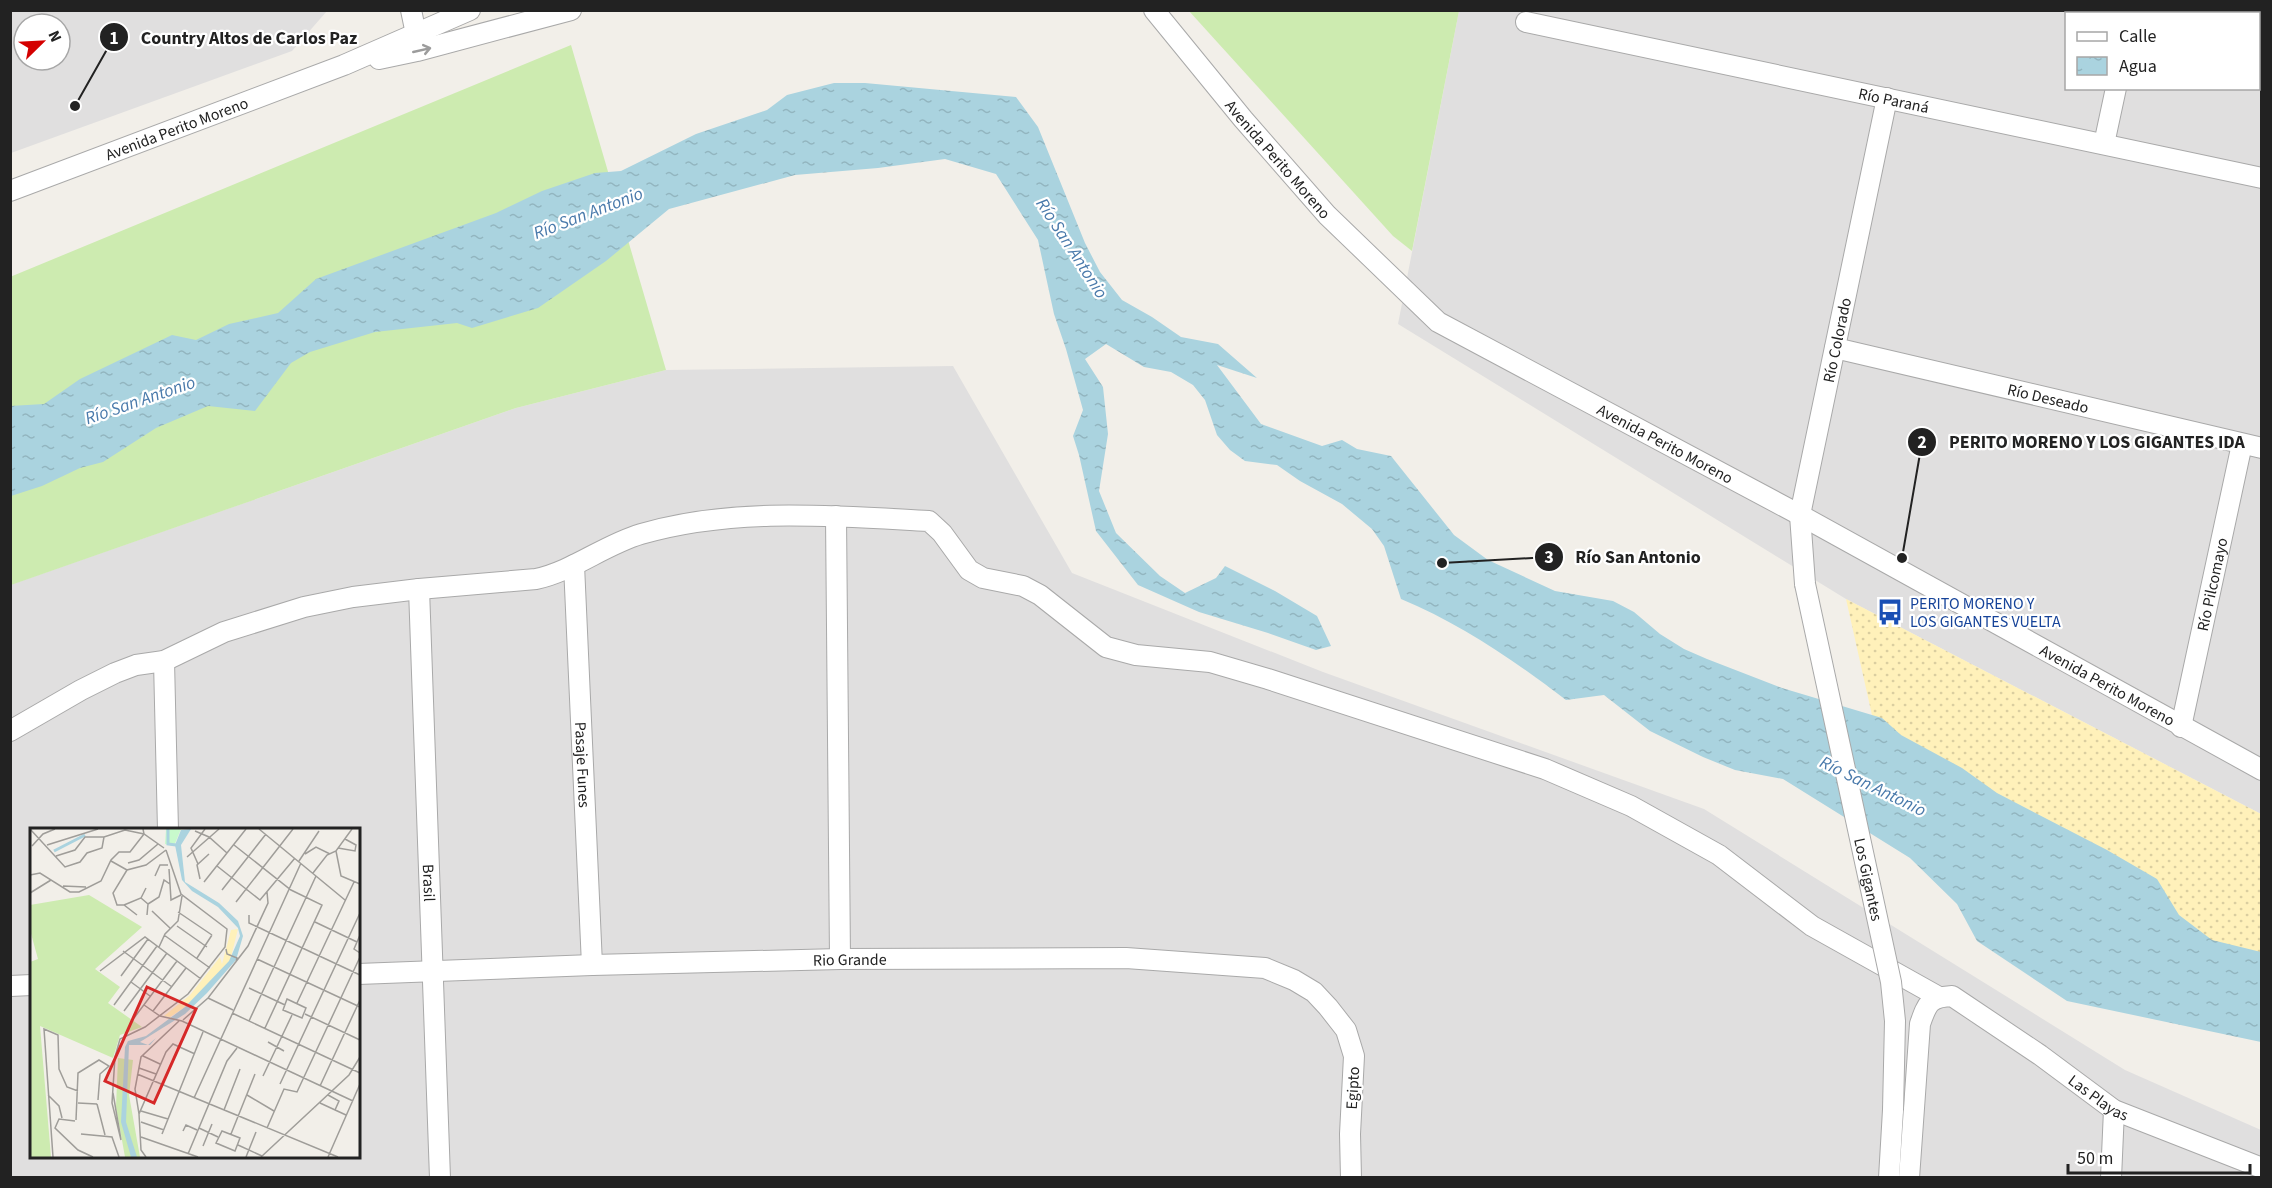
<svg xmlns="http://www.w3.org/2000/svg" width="2272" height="1188" viewBox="0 0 2272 1188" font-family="'Source Sans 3',sans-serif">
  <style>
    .residential { fill: #e0dfdf; fill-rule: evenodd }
    .grass { fill: #cdebb0 }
    .sand { fill: url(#sand-dots) }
    .water { fill: url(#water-ripples) }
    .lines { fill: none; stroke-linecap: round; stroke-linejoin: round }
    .minor-casing { stroke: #a9a9a9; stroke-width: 22 }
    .minor { stroke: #fff; stroke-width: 20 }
    .minor-bridge-casing { stroke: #a9a9a9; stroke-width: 22; stroke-linecap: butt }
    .minor-bridge { stroke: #fff; stroke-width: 20 }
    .oneway { stroke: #9c9c9c }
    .labels { text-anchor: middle; stroke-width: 4.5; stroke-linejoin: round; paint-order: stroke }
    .street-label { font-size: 16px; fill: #222; stroke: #fff }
    .transit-label { font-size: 16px; fill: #164399; stroke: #fff; text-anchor: start }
    .water-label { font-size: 18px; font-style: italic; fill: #4a7aab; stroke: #fff }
    .inset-river { fill: none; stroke: #aad3df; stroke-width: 3 }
    .inset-road { fill: none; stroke: #9f9d99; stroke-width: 1.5 }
    .view { fill: #d62828; fill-opacity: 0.15; stroke: #d62828; stroke-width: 3 }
    .inset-edge { fill: none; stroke: #222; stroke-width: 3 }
    .leader { fill: none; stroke: #222; stroke-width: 2 }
    .callout-dot { fill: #222; stroke: #fff; stroke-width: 2 }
    .mark-label { font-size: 18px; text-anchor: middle; font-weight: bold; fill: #fff }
    .callout-label { font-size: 18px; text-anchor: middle; font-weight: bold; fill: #222; stroke: #fff; stroke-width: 4.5; stroke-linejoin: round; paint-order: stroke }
  </style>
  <defs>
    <pattern id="sand-dots" width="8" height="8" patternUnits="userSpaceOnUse" patternTransform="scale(1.5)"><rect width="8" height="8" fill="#fff1ba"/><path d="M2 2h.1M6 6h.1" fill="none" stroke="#dacea0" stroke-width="1.8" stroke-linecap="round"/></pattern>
    <pattern id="water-ripples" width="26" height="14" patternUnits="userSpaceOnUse" patternTransform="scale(1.5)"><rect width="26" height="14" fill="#aad3df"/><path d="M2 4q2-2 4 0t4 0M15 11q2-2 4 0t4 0" fill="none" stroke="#92b5bf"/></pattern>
  </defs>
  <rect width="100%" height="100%" fill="#f2efe9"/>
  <g class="residential">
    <path d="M 11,10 L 327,10 L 327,11 L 292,51 L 11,153 ZM 24,24 L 60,24 L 60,60 L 24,60 Z"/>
    <path d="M 1459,11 L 2261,11 L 2261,814 L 1846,599 L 1398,324 ZM 2066,14 L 2258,14 L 2258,88 L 2066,88 Z"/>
    <path d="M 953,366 L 1072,573 L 1323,672 L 1704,809 L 2125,1070 L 2261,1130 L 2261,1177 L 11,1177 L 10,585 L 516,408 L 666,370 ZM 32,830 L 358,830 L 358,1156 L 32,1156 Z"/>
  </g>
  <g class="grass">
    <path d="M 1189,11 L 1459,11 L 1412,251 L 1393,236 Z"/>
    <path d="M 571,45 L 666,370 L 516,408 L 11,585 L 10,277 Z"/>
  </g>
  <path class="sand" d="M 1846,599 L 2261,814 L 2261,968 L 2198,946 L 1878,742 Z"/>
  <path class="water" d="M 834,83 L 865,83 L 1016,97 L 1038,127 L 1085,243 L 1100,272 L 1122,300 L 1152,317 L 1181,337 L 1218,344 L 1257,378 L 1217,365 L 1261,424 L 1322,446 L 1342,440 L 1357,449 L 1391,456 L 1454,535 L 1488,560 L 1555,591 L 1613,601 L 1634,612 L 1660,634 L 1684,649 L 1707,659 L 1782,688 L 1882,718 L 1901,735 L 1962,768 L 1997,793 L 2107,850 L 2157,879 L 2179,915 L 2212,940 L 2261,952 L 2261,1042 L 2067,1001 L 1977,941 L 1957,904 L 1910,858 L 1783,779 L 1735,770 L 1703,757 L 1650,731 L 1604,695 L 1566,700 C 1515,661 1461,624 1401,599 L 1384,546 L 1372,529 L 1342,504 L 1300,481 L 1277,465 L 1245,461 L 1230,450 L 1217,435 L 1205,400 L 1193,385 L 1171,372 L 1144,367 L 1106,344 L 1085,359 L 1103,387 L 1108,434 L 1099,491 L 1116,533 L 1160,576 L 1185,593 L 1216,578 L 1225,566 L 1275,591 L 1317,616 L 1331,646 L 1316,650 L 1268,633 L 1199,612 L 1138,585 L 1096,531 L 1079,455 L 1073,436 L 1083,410 L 1066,349 L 1054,314 L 1038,240 L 996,174 L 945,159 L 878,168 L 795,175 L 669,209 L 606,261 L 538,308 L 472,328 L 457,323 L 375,332 L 310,352 L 291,363 L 255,411 L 208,406 L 156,428 L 103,462 L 80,468 L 42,486 L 11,496 L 10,406 L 44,404 L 80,379 L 172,335 L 196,340 L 229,324 L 278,313 L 316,279 L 496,213 L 542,191 L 595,173 L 621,171 L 696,134 L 767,110 L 787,95 Z"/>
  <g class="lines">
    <g class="minor-casing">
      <g id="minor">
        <path d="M 411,10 L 416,34"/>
        <path id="s1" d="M 1154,10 L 1243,119 L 1327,215 L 1438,322 L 1800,515 L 2262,770"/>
        <path d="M 2132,14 L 2133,10"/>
        <path id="s2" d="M 1526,22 L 2262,178"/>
        <path d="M 379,59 L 417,51 L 571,10"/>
        <path d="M 2104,144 L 2116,88"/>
        <path id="s3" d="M 10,191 L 344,65 L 470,10"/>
        <path id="s4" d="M 1835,348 L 2262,448"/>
        <path d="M 836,516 L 840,959"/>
        <path id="s5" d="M 574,565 L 592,965"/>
        <path id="s6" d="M 1805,584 L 1800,515 L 1887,98"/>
        <path id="s7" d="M 419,589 L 440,1178"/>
        <path d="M 164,661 L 168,830"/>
        <path id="s8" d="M 2181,727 L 2242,444"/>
        <path d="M 10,731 L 81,690 L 115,673 L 136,665 L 164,661 L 224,632 L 304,607 L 353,597 L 419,589 L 536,579 C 573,571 604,545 641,534 C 734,507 834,516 929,521 L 942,533 L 969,570 L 983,578 L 1023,586 L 1040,595 L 1106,647 L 1136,655 L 1210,662 L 1268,679 L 1545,769 L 1631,806 L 1719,855 L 1812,926 L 1939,997"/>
        <path id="s9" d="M 358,974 L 592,965 L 840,959 L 1126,958 L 1265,968 L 1294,980 L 1314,992 L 1328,1007 L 1346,1030 L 1354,1056 L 1350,1134 L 1351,1178"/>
        <path d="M 10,986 L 32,985"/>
        <path d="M 1889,1178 L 1893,1110"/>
        <path id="s10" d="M 1909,1178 L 1920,1024 C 1927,1004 1929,997 1952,996 L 2040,1055 L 2114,1110 L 2262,1168"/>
        <path d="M 2111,1178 L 2114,1110"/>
      </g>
    </g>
    <use href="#minor" class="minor"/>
    <g class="minor-bridge-casing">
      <g id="minor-bridge">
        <path id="s11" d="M 1805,584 L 1891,982 L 1895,1021 L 1893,1110"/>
      </g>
    </g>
    <use href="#minor-bridge" class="minor-bridge"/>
  </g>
  <defs><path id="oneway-shaft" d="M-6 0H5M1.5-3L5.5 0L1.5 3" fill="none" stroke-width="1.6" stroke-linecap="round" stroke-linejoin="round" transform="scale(1.5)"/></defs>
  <use class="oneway" href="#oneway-shaft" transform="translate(422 50) rotate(-13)"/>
  <defs>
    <g id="bus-bare" transform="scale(2.07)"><path d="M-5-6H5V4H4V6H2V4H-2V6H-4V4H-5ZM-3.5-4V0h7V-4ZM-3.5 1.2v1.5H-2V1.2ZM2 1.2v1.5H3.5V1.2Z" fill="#1a4fb4" stroke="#fff" stroke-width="2.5" paint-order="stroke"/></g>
  </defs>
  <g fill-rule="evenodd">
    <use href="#bus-bare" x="1890" y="612"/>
  </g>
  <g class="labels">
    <g class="street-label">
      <text dy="6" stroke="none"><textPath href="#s2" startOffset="376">Río Paraná</textPath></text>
      <text dy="6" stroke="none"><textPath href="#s3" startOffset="178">Avenida Perito Moreno</textPath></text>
      <text dy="6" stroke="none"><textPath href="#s1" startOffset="194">Avenida Perito Moreno</textPath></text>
      <text dy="6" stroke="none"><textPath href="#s6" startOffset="248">Río Colorado</textPath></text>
      <text dy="6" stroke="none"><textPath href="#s4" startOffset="219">Río Deseado</textPath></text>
      <text dy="6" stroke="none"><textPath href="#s1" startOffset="680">Avenida Perito Moreno</textPath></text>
      <text dy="6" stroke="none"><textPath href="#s8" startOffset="146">Río Pilcomayo</textPath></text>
      <text dy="6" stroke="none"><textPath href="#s1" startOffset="1184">Avenida Perito Moreno</textPath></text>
      <text dy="6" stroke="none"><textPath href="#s5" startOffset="200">Pasaje Funes</textPath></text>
      <text dy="6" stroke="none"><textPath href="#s11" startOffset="302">Los Gigantes</textPath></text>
      <text dy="6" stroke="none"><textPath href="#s7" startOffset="294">Brasil</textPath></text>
      <text dy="6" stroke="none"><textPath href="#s9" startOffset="492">Rio Grande</textPath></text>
      <text transform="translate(1352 1088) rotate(-87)" y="6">Egipto</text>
      <text dy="6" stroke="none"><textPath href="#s10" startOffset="380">Las Playas</textPath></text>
    </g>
    <g class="transit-label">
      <text x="1910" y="609">PERITO MORENO Y<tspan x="1910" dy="18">LOS GIGANTES VUELTA</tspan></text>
    </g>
    <g class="water-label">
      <text transform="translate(588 213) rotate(-21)" y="6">Río San Antonio</text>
      <text transform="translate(1072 248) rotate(57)" y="6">Río San Antonio</text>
      <text transform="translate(140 400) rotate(-19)" y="6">Río San Antonio</text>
      <text transform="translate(1873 786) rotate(26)" y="6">Río San Antonio</text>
    </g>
  </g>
  <g transform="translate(30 828)">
    <rect width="330" height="330" fill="#f2efe9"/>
    <path d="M 59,67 L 112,99 L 65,141 L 90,159 L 78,175 L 112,199 L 90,207 L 83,230 L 10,198 L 21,329 L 0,329 L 0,134 L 8,131 L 0,102 L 0,77 ZM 88,230 L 103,232 L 99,267 L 110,329 L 95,329 L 86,279 Z" fill="#cdebb0"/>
    <path d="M 208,101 L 200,133 L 155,179 L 140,189 L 134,188 L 160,167 L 190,129 L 192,136 L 201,102 Z" fill="#fff1ba"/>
    <path d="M 136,1 L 151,1 L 144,18 L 135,16 Z" fill="#c8facc"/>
    <path d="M 161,1 L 151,17 L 155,54 L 189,75 L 208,93 L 213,108 L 206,132 L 177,165 L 155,186 L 110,214 L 118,217 L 126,210 L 120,217 L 99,217 L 96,294 L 107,329 L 101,329 L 91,294 L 95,219 L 98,213 L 116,208 L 155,179 L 199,133 L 210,108 L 208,100 L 188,79 L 162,63 L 152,52 L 145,17 L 151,2 Z" fill="#aad3df"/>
    <path class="inset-river" d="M 138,1 L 138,16 L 146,17M 24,23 L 55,7"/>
    <path class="inset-road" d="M 0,1 L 35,39 L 50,34 L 57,25 L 72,20 L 74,9M 229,1 L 315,72M 165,3 L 179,9 L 197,25M 17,17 L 68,1M 204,17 L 261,62 L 292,77 L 235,200M 2,18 L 13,6 L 25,1M 308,20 L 325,23 L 326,17 L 315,11M 306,23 L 311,48 L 330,56M 275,26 L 286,19 L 300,26M 26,28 L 45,22 L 55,9 L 74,9 L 95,2 L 114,6 L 134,20M 157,29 L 189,1M 81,33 L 97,42M 269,33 L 289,3M 98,35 L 109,32 L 128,16M 168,36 L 161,20 L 175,1M 187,38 L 230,72 L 265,30M 283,45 L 297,27 L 306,23 L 322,1M 0,47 L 10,45 L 40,64 L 49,64 L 71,53 L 81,32 L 89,24 L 100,24 L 114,6 L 113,1M 125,48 L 130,37 L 138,37M 170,51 L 167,37 L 179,26M 174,54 L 216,1M 140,56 L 141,72 L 151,67M 33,58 L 56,59M 192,62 L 236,6M 0,65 L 21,52M 111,70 L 118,76 L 117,87M 206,74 L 263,1M 118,76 L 129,69 L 134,52 L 140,56 L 139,41M 94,77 L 111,70 L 116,60M 122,83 L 141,101M 148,84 L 182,107M 107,87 L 94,77 L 87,77 L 83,65 L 97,42 L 116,37 L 136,22M 219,87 L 219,95 L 330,147M 285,94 L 327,114M 147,98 L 177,119M 134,107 L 180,140M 330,107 L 324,121 L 330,125M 129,119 L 135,106 L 148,93 L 152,68M 196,121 L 197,126 L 207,130 L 206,134M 93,123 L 142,159M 167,130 L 182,107M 227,131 L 330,179M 70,143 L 115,109 L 171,151M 91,148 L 118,111M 101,154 L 120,168M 219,160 L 255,177M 178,170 L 203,182M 257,171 L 276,180 L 272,190 L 253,182 ZM 267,175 L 324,54M 84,177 L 127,118M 114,177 L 130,188 L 152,193 L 323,273M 94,183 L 137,125M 123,183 L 156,140M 202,185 L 330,245M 275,186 L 330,212M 104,190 L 147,133M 153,192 L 178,170 L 218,118 L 238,75 L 237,64M 219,193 L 286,48M 238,214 L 254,223M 113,228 L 130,236M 109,240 L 126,246M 107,246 L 308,329M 233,248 L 262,187M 250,256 L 330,85M 290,258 L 330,172M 83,265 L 91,312 L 82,275 L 85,229 L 90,211 L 115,199 L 158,166 L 195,119 L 197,101 L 151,66 L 136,22M 18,267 L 29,278 L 32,290M 217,267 L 244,283M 298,267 L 309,273 L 305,282M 164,270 L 271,35M 48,275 L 67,276M 290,275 L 316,287M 67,276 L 75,307M 194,282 L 210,241M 111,283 L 138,291M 109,286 L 105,261 L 111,229 L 149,193M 46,292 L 48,245 L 69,232 L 79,238 L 70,246 L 68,272M 45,293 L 29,291 L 25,300 L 48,322 L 63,329M 111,294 L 134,302M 169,300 L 188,309M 237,300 L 254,261 L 267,264 L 330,129M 153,303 L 156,297 L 167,302M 192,303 L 210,310 L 205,323 L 186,315 ZM 51,306 L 82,309 L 89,329M 132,306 L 173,204M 201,306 L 225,246M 111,309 L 168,329M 208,317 L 232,328M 173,318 L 182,296M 158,326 L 197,233 L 207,220M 23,329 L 14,201 L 28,207 L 29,241 L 37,259 L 48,263M 116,329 L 111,322 L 109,286 L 136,224 L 143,216 L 165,226M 216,329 L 226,304M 231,329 L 319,247 L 330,229M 298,329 L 330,256"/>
    <path class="view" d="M 117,159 L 166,181 L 124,275 L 75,253 Z"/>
    <rect width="330" height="330" class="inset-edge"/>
  </g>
  <path class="leader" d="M75 106L114 37M1902 558L1922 442M1442 563L1549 557"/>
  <g class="callout-dot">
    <circle cx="75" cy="106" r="6"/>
    <circle cx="1902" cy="558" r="6"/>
    <circle cx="1442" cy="563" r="6"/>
    <circle cx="114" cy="37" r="15"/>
    <circle cx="1922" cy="442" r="15"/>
    <circle cx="1549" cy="557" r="15"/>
  </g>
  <g class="mark-label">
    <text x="114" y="44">1</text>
    <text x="1922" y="448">2</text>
    <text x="1549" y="563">3</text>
  </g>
  <g class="callout-label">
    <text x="249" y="44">Country Altos de Carlos Paz</text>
    <text x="2097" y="448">PERITO MORENO Y LOS GIGANTES IDA</text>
    <text x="1638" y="563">Río San Antonio</text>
  </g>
  <rect width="2272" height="1188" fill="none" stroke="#222222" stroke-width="24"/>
  <rect x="2065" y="12" width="195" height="78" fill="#ffffff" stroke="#a7a7a7" stroke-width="1.5"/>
  <rect x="2077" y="32" width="30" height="9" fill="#ffffff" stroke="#a7a7a7" stroke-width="1.5"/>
  <text x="2119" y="42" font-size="18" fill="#222222">Calle</text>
  <rect x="2077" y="57" width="30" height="18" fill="url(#water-ripples)" stroke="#a7a7a7" stroke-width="1.5"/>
  <text x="2119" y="72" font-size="18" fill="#222222">Agua</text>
  <g transform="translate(42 42) rotate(66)"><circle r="28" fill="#ffffff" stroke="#a7a7a7" stroke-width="1.5"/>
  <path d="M0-4.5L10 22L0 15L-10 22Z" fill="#d40000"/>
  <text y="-9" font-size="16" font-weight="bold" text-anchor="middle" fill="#222222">N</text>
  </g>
  <path d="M2068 1164v9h182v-9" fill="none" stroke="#222222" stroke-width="3"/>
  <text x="2077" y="1164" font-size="18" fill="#222222" stroke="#ffffff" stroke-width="4.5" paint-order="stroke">50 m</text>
</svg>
